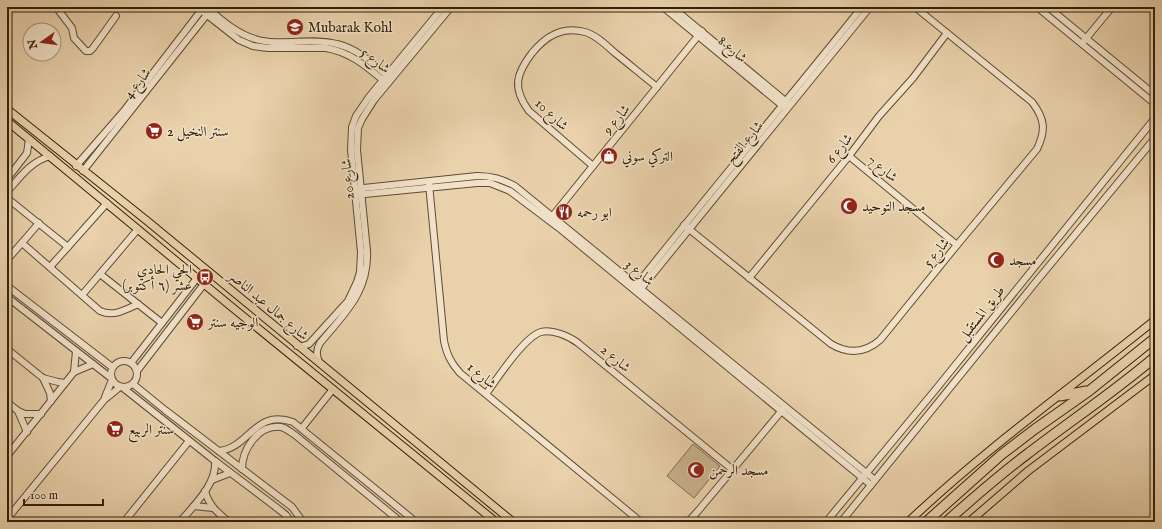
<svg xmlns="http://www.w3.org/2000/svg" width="1162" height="529" viewBox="0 0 1162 529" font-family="'IM FELL English',Amiri,serif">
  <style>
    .green { fill: #cab38f; stroke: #7e6a4c }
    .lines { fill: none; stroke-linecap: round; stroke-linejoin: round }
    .minor-casing { stroke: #5f4c32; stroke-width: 8 }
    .major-casing { stroke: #312009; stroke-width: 9 }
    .highway-casing { stroke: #312009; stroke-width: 11 }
    .minor { stroke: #f1e1c8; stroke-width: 6 }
    .major { stroke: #e9d1ab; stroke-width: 7 }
    .highway { stroke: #e9d1ab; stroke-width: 9 }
    .labels { text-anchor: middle; stroke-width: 3; stroke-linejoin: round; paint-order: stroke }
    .poi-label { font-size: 14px; fill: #312009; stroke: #f1e1c8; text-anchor: start }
    .street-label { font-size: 14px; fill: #312009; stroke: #f1e1c8 }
  </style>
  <rect width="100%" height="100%" fill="#e9d1ab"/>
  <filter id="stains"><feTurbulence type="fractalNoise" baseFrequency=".005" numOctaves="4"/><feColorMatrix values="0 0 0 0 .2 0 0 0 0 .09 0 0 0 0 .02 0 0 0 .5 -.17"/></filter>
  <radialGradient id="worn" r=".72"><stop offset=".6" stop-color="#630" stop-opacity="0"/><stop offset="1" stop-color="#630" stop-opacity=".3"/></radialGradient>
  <path class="green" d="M 693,444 L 720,466 L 694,498 L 667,476 Z"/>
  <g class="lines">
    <g class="minor-casing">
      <g id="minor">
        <path d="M 56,7 L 72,28 L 74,38 L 86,51 L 90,51 L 93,48 L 116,16"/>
        <path d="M 197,7 L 239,40 L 253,46 L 268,48 L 326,48 C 350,52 366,66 384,81"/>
        <path d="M 206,7 C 220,19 237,34 255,39 C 281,47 311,37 337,44 C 358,49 373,64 389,77"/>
        <path d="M 663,7 L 784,107"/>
        <path d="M 672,7 L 789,104"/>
        <path d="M 1037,7 L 1155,104"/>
        <path d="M 1048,7 L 1155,95"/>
        <path d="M 1084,41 L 1112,7"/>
        <path d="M 849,156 L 957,245"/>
        <path d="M 76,166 L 123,112 L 203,8"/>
        <path d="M 593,166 L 529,111 C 512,88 516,74 532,53 C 546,36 562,26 585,32 C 596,35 606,45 615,53 C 629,64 643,76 657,87"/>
        <path d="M 83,171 L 209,12"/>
        <path d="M 7,179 L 27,153 L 29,139"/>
        <path d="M 429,184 L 444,341 C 447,355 451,363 460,373 L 641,522"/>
        <path d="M 354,189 L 477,176 C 492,176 502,179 515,186 L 875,480"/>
        <path d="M 7,192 C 20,177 30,162 50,156"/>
        <path d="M 355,195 L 477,183 L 490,183 L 510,191 L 559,228 L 871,485"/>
        <path d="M 7,198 L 68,247"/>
        <path d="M 551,218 L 702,31"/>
        <path d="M 684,225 L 831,344 C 848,354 864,354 880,340 L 957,245 L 1037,149 C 1046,130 1045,119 1032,102 L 915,7"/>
        <path d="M 22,243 L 100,311 C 114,317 125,310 138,304"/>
        <path d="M 7,260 L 39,223"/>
        <path d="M 50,267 L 107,203"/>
        <path d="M 100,274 L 162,323"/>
        <path d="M 749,278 L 849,156 L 879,116 L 913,78 L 947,33"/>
        <path d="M 7,286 L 112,367"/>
        <path d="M 635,287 C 710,192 787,101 862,7"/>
        <path d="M 639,291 L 870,7"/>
        <path d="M 82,295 L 138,229"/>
        <path d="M 7,297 L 111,378"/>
        <path d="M 297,346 L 303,346 L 309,344 L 348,301 L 357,282 L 360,272 L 361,252 L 351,150 L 352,127 L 356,116 L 369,97 L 443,7"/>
        <path d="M 7,349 L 43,378 L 58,382 L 65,383"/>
        <circle cx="124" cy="374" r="13"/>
        <path d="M 319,362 C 316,355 316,350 320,343 C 344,314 369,292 367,251 L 357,150 L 358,128 L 362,119 L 374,100 L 451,7"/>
        <path d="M 131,363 L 197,278"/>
        <path d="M 137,371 L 204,284"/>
        <path d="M 74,372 L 76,351"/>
        <path d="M 43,378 L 50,393 L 51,401"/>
        <path d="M 133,384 L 165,410 L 292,507 L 303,522"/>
        <path d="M 122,387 L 215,461 L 277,508 L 286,515 L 291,522"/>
        <path d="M 486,394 C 497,379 524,337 541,332 C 552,329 569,336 578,343 L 733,470"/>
        <path d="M 105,397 L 112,380"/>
        <path d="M 7,402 L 18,411 L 27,432"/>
        <path d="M 18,411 L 25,414 L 41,414"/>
        <path d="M 302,428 L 333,389"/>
        <path d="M 219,451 C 251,447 254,409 293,422 L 416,522"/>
        <path d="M 7,456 L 74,372 L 93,364"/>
        <path d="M 242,469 C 242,450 258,424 281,427 C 286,428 290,432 295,435 L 401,522"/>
        <path d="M 212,480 L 230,473"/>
        <path d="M 205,491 C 209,506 218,513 229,522"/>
        <path d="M 194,506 L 213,508"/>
        <path d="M 7,519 L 104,400 L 120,387"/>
        <path d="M 124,522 L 189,441"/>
        <path d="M 180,522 C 194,505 217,484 215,461"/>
        <path d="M 688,522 L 698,511 L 784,408"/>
        <path d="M 826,522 L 936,389 L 1155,118"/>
        <path d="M 841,522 L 1035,283 L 1155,138"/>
      </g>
    </g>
    <g class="major-casing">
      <g id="major">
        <path d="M 7,109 L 146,220 L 513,522"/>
        <path d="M 7,121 L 233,308 L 496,522"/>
        <path d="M 908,522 C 985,449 1072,387 1155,320"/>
        <path d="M 969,522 L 1028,471 L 1155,375"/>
      </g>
    </g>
    <g class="highway-casing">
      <g id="highway">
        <path d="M 1060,396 L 1086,391"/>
        <path d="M 926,522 L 1001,455 L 1035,429 L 1089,391 L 1155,338"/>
        <path d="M 946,522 C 972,499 998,476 1026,455 C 1069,422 1114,392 1155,357"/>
      </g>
    </g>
    <use href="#minor" class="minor"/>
    <use href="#major" class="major"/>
    <use href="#highway" class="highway"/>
  </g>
  <defs>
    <g id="university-disc" transform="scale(0.9)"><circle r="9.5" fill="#8f2418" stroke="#f1e1c8"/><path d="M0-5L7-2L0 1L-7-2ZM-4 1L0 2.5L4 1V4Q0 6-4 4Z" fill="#fff"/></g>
    <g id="supermarket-disc" transform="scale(0.9)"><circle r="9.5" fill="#8f2418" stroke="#f1e1c8"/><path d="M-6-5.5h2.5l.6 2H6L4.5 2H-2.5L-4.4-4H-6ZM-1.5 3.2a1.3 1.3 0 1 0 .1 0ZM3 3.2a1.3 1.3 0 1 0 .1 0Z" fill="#fff"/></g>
    <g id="shop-disc" transform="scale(0.9)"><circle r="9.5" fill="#8f2418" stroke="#f1e1c8"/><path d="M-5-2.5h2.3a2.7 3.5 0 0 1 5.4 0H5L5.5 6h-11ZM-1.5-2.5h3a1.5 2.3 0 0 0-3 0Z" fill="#fff"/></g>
    <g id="mosque-disc" transform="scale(0.9)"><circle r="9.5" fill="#8f2418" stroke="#f1e1c8"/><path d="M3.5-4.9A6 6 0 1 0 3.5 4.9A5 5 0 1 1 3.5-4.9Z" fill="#fff"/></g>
    <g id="restaurant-disc" transform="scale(0.9)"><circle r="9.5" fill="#8f2418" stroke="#f1e1c8"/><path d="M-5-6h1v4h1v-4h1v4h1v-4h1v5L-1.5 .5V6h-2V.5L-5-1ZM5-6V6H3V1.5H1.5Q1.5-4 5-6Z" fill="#fff"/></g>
    <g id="bus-disc" transform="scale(0.9)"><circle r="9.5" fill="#8f2418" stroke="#f1e1c8"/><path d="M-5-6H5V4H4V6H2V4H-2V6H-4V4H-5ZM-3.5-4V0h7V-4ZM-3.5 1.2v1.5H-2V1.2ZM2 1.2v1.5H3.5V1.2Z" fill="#fff"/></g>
  </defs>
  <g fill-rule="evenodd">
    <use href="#university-disc" x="295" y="27"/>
    <use href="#supermarket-disc" x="154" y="131"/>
    <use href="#shop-disc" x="609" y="156"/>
    <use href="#mosque-disc" x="849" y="206"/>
    <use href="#restaurant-disc" x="564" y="212"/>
    <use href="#mosque-disc" x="996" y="260"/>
    <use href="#bus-disc" x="205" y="277"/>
    <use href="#supermarket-disc" x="195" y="322"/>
    <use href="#supermarket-disc" x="115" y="429"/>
    <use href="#mosque-disc" x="696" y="470"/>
  </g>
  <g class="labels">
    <g class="poi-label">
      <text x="308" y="32">Mubarak Kohl</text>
      <text x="167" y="136">سنتر النخيل 2</text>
      <text x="622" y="161">التركي سوني</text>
      <text x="862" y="211">مسجد التوحيد</text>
      <text x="577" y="217">ابو رحمه</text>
      <text x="1009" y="265">مسجد</text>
      <text x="192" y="274" text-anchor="end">الحي الحادي<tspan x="192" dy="16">عشر (٦ أكتوبر)</tspan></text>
      <text x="208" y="327">الوجيه سنتر</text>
      <text x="128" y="434">سنتر الربيع</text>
      <text x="709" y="475">مسجد الرحمن</text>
    </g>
    <g class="street-label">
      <text transform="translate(733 49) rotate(40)" y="5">شارع 8</text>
      <text transform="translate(376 60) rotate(37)" y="5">شارع 5</text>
      <text transform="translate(137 83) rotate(-52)" y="5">شارع 4</text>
      <text transform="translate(552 114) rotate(43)" y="5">شارع 10</text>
      <text transform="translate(616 119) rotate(-51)" y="5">شارع 9</text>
      <text transform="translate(744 142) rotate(-51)" y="5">شارع الفتح</text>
      <text transform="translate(839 148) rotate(-52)" y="5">شارع 6</text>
      <text transform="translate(883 168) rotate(39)" y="5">شارع 7</text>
      <text transform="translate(347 179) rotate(-95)" y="5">شارع 20</text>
      <text transform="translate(936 252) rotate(-51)" y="5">شارع 5</text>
      <text transform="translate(640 272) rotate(39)" y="5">شارع 3</text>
      <text transform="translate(269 305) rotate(40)" y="5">شارع جمال عبد الناصر</text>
      <text transform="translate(981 313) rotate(-52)" y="5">طريق المستقبل</text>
      <text transform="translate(616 358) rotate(40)" y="5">شارع 2</text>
      <text transform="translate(482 375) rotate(40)" y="5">شارع 1</text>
    </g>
  </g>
  <rect width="1162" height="529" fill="none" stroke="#e9d1ab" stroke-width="24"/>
  <rect x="8" y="8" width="1146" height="513" fill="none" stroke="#312009" stroke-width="2"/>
  <rect x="12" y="12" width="1138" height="505" fill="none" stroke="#312009"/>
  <g transform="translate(42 42) rotate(256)"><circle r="19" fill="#f1e1c8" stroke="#a4947c"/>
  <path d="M0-3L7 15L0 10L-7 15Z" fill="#8f2418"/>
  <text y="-6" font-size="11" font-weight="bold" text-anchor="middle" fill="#312009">N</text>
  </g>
  <path d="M24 499v6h79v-6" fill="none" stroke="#312009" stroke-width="2"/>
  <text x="30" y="499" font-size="12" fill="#312009" stroke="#f1e1c8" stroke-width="3" paint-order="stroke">100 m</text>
  <rect width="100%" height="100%" filter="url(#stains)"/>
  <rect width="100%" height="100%" fill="url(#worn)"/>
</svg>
